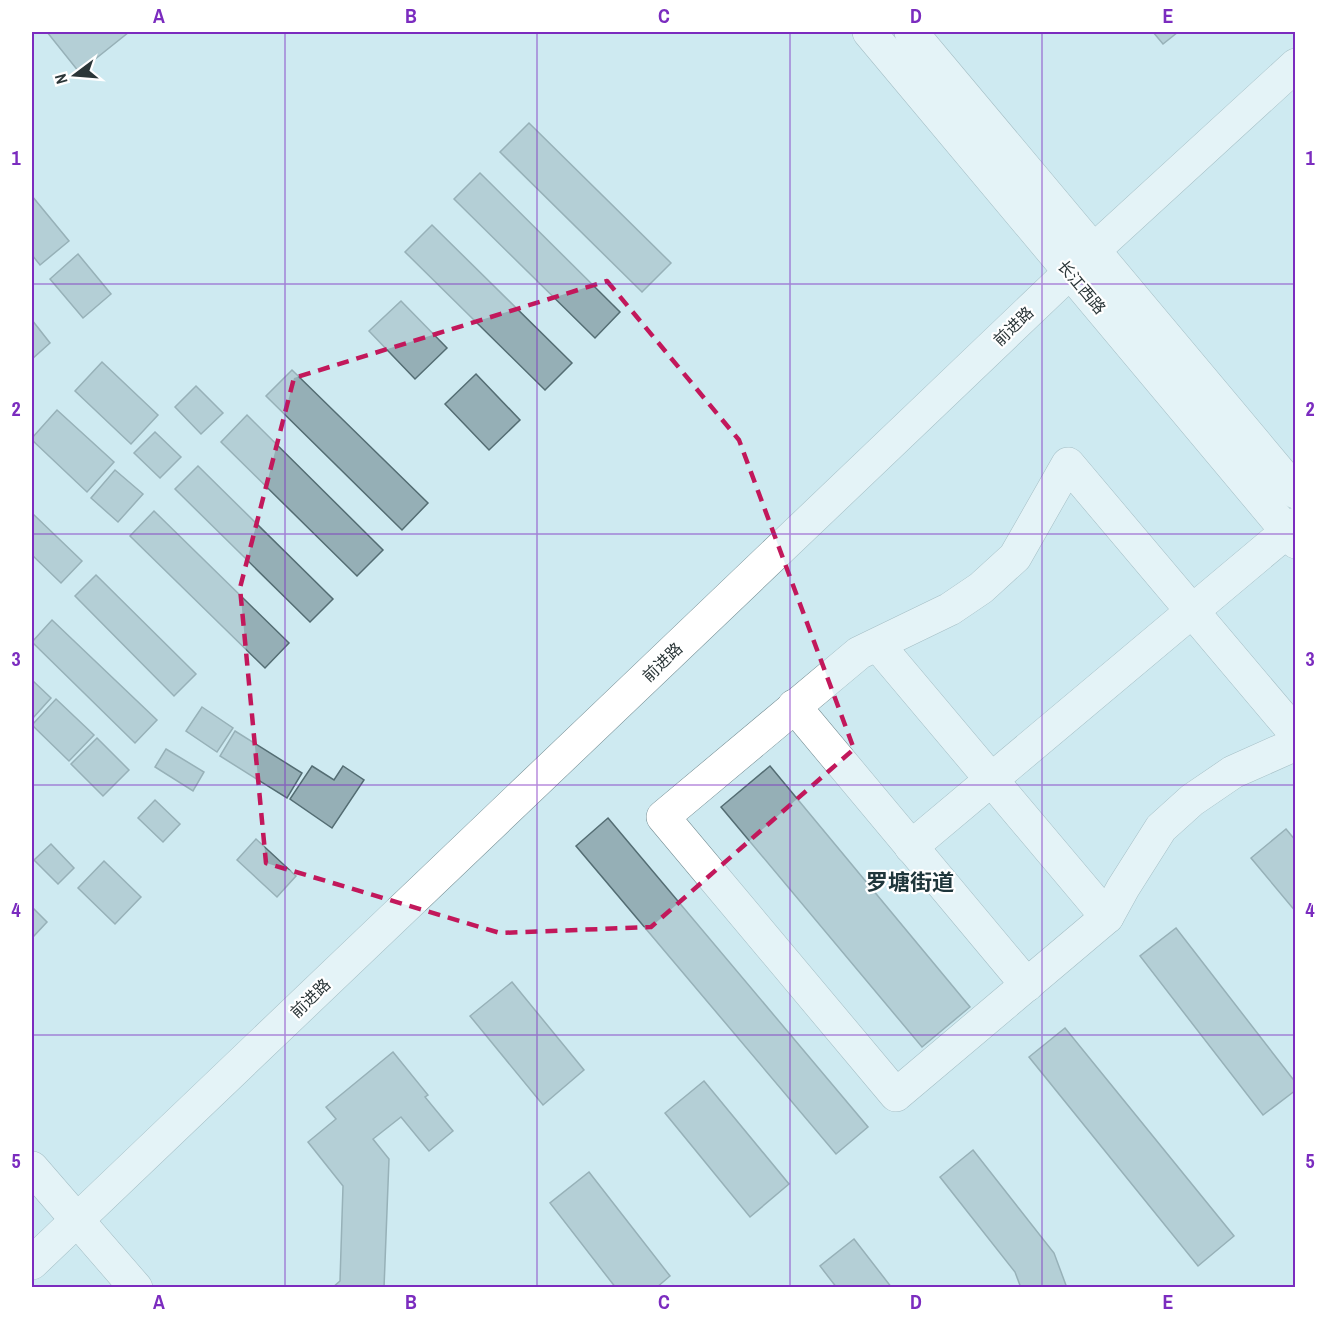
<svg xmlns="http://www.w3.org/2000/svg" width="1327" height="1319" viewBox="0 0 1327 1319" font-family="'Archivo Narrow','Noto Sans SC',sans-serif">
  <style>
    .building { fill: #95afb6; stroke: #546d73; stroke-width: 1.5 }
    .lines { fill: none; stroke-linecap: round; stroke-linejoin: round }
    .minor-casing { stroke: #728b91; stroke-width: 34 }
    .major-casing { stroke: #728b91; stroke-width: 34 }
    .minor { stroke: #fff; stroke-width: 33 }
    .major { stroke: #fff; stroke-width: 33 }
    .marked { fill: none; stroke: #c2185b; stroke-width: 4.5; stroke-dasharray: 12 8; stroke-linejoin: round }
    .grid { fill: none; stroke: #7b2cbf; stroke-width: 1.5; stroke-opacity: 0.55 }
    .labels { text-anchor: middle; stroke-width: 4.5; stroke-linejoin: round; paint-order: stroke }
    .street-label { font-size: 16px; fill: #2b3638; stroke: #fff }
    .district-label { font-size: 22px; font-weight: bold; fill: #1f363b; stroke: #fff }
    .neatline { fill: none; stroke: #7b2cbf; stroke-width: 2 }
    .grid-label { font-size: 20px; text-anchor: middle; font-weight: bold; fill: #7b2cbf }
  </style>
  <rect width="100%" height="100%" fill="#ceeaf1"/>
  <g class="building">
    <path d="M 47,32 L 129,32 L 79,72 Z"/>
    <path d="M 1153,32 L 1178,32 L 1163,44 Z"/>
    <path d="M 529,123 L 671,263 L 642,292 L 500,152 Z"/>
    <path d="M 480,173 L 620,312 L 595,338 L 454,199 Z"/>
    <path d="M 32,196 L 69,241 L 40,265 L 32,255 Z"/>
    <path d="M 432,225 L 572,363 L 545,390 L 405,252 Z"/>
    <path d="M 78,254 L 111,294 L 83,318 L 50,279 Z"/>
    <path d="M 401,301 L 447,348 L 415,379 L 369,331 Z"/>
    <path d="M 32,320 L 50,343 L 32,359 Z"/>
    <path d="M 102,362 L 158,415 L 131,444 L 75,391 Z"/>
    <path d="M 292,370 L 428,503 L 402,530 L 266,396 Z"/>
    <path d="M 476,374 L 520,420 L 489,450 L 445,404 Z"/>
    <path d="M 196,386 L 223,413 L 201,434 L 175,407 Z"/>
    <path d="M 57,410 L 114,462 L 87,492 L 32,440 L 32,438 Z"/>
    <path d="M 247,415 L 383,550 L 357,576 L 221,442 Z"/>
    <path d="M 155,432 L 181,457 L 160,478 L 134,453 Z"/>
    <path d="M 198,466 L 333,599 L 310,622 L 175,489 Z"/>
    <path d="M 115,470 L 143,494 L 118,522 L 91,498 Z"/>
    <path d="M 154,511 L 289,643 L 265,668 L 130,536 Z"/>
    <path d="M 32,513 L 82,561 L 61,583 L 32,555 Z"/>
    <path d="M 96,575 L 196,674 L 174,696 L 75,596 Z"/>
    <path d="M 52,620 L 157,720 L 135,743 L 32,642 Z"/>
    <path d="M 32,680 L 51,698 L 32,719 Z"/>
    <path d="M 56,699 L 94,735 L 69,761 L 32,725 Z"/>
    <path d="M 202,707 L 233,728 L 217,752 L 186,731 Z"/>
    <path d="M 235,731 L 302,773 L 287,798 L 220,756 Z"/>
    <path d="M 97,738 L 129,770 L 103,796 L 71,764 Z"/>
    <path d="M 166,749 L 204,772 L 193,791 L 155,767 Z"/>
    <path d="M 312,766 L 334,780 L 343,766 L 364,780 L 332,828 L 290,799 Z"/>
    <path d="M 770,766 L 970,1007 L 922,1047 L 721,807 Z"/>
    <path d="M 155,800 L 180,824 L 163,842 L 138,818 Z"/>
    <path d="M 608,818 L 868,1127 L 836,1154 L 576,846 Z"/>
    <path d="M 1286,829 L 1296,841 L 1296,912 L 1251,858 Z"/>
    <path d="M 256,839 L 296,876 L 277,897 L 237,860 Z"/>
    <path d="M 51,844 L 74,868 L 58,884 L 34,860 Z"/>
    <path d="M 104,861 L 141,897 L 115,924 L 78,888 Z"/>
    <path d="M 32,907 L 47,922 L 32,938 Z"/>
    <path d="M 1176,928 L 1296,1083 L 1296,1090 L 1263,1115 L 1140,956 Z"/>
    <path d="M 512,982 L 584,1070 L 543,1105 L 470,1016 Z"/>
    <path d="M 1065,1028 L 1234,1236 L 1198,1266 L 1029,1057 Z"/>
    <path d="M 393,1052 L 428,1095 L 425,1097 L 453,1131 L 429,1151 L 401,1117 L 373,1139 L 389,1159 L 384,1288 L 332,1288 L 340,1281 L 343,1186 L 308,1142 L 336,1119 L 326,1107 Z"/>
    <path d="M 704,1081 L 789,1184 L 750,1217 L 665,1113 Z"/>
    <path d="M 973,1150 L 1054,1253 L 1067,1288 L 1021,1288 L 1015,1272 L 940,1177 Z"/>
    <path d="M 589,1172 L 670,1276 L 656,1288 L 616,1288 L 550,1203 Z"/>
    <path d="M 854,1239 L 892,1288 L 837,1288 L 820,1266 Z"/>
  </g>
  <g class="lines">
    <g class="minor-casing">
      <g id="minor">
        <path d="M 878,645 L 1107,917"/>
        <path d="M 794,706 L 1027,985"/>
        <path d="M 1296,734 L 1068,464 L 1015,557 L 981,588 L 950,609 L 859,653 L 663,817 L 896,1095 L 1107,917 L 1123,888 L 1161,828 L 1192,800 L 1233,772 L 1296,744"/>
        <path d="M 911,847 L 1296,524"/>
        <path d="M 32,1168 L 136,1288"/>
        <path d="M 32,1263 L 1070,272 L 1296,65"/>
      </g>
    </g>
    <g class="major-casing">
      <g id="major">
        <path d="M 869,32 L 1296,542"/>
        <path d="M 911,32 L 1296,492"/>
      </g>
    </g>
    <use href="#minor" class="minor"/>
    <use href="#major" class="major"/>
  </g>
  <path d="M0 0H1327V1319H0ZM 607,281 L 739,440 L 854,749 L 651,927 L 500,933 L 266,863 L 240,588 L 294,378 Z" fill="#ceeaf1" fill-opacity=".55" fill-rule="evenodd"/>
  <path class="marked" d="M 607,281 L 739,440 L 854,749 L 651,927 L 500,933 L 266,863 L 240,588 L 294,378 Z"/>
  <path class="grid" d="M 285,32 L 285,1288M 537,32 L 537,1288M 790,32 L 790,1288M 1042,32 L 1042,1288M 32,284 L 1296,284M 32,534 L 1296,534M 32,785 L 1296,785M 32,1035 L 1296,1035"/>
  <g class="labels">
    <g class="street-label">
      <text transform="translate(1082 287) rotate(50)" y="6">长江西路</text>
      <text transform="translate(1013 326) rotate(-44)" y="6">前进路</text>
      <text transform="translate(662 662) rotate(-44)" y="6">前进路</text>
      <text transform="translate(310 998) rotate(-44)" y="6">前进路</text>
    </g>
    <g class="district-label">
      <text x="910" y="890">罗塘街道</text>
    </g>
  </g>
  <rect width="1327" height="1319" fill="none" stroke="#ffffff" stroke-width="66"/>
  <g transform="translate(75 75) rotate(254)" stroke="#ffffff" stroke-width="4.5" paint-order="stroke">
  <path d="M0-4.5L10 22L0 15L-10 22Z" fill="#2b3638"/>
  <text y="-9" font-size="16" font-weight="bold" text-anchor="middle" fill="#2b3638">N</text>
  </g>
  <rect x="33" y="33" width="1261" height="1253" class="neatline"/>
  <g class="grid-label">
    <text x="159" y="23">A</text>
    <text x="411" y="23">B</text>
    <text x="664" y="23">C</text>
    <text x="916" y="23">D</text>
    <text x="1168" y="23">E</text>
    <text x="16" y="165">1</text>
    <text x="1310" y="165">1</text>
    <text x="16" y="416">2</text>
    <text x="1310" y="416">2</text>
    <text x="16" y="666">3</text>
    <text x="1310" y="666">3</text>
    <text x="16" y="917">4</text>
    <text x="1310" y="917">4</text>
    <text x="16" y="1168">5</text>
    <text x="1310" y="1168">5</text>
    <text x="159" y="1309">A</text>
    <text x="411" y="1309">B</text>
    <text x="664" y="1309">C</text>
    <text x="916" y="1309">D</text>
    <text x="1168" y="1309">E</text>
  </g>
</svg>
